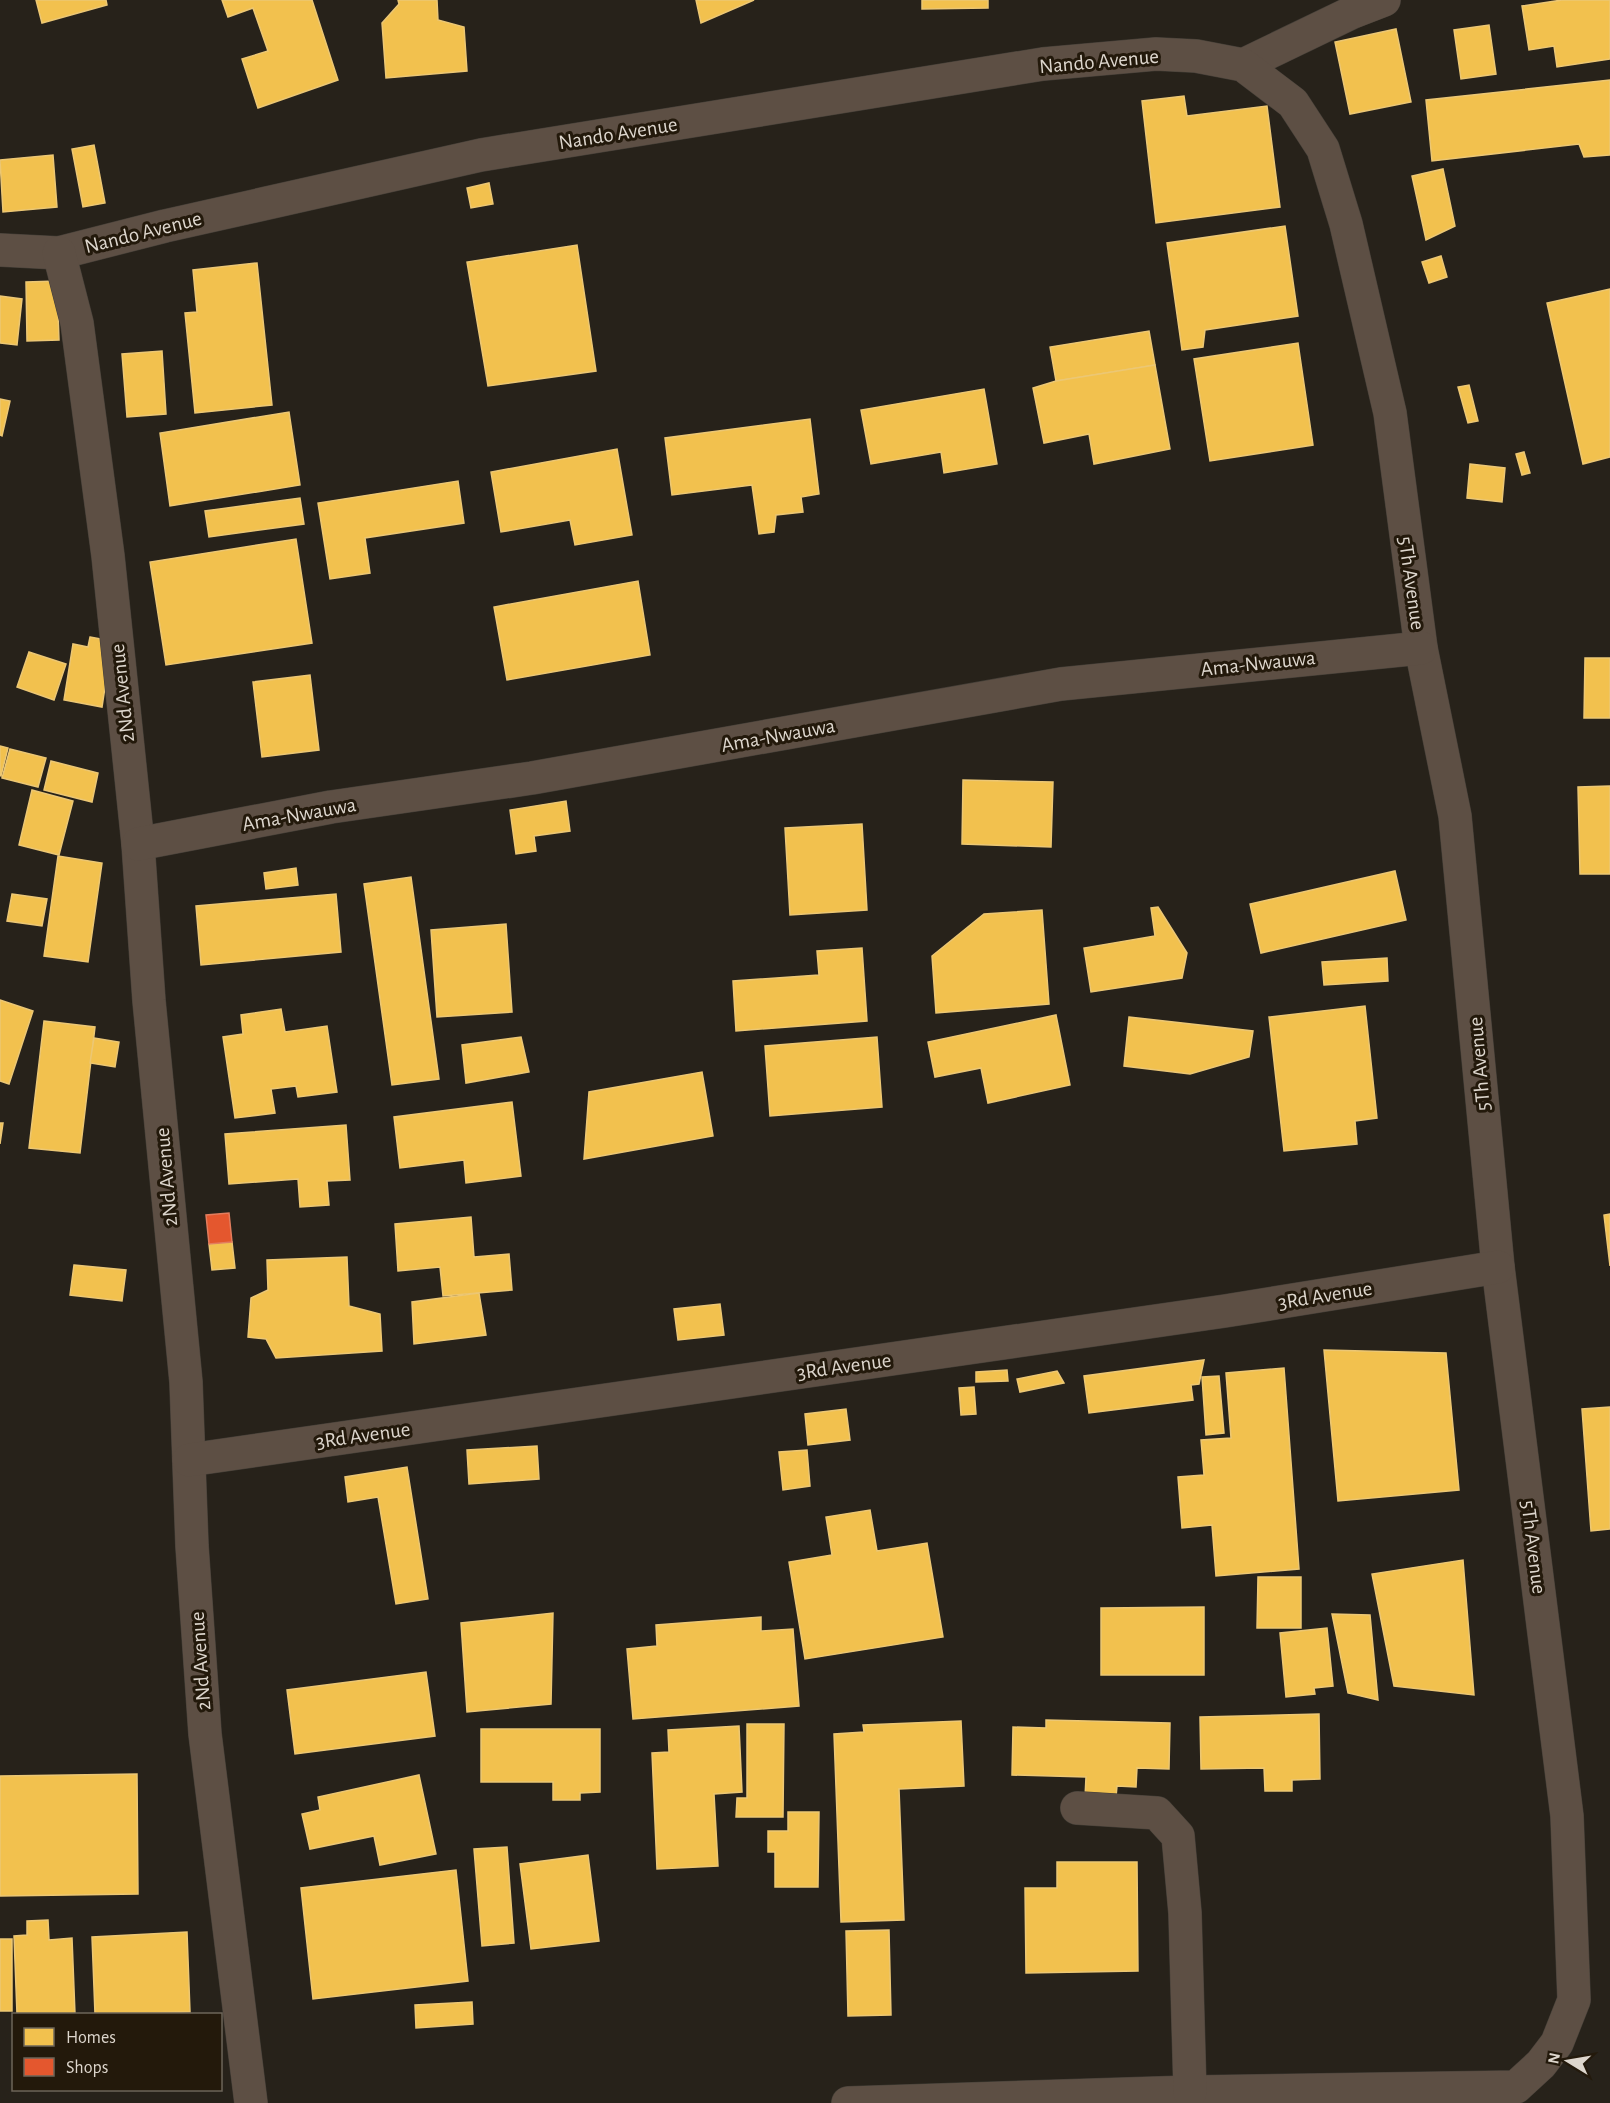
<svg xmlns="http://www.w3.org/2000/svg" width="1610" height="2103" viewBox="0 0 1610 2103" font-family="'Alegreya Sans',sans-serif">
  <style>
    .homes { fill: #f2c14e; stroke: #ecc774; stroke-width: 1.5 }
    .shops { fill: #e4572e; stroke: #e27d5e; stroke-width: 1.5 }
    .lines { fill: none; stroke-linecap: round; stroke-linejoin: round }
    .street-casing { stroke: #433e37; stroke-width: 34 }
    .street { stroke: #5d4f44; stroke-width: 33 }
    .labels { text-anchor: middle; stroke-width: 6; stroke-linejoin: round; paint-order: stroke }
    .street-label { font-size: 21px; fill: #ddd6cd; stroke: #23190b }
  </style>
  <rect width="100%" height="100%" fill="#27221a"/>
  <g class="homes">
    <path d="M 36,0 L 106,0 L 107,5 L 42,23 Z"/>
    <path d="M 222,0 L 312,0 L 338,80 L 258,108 L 242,59 L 268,51 L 253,8 L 228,17 Z"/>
    <path d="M 398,0 L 437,0 L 438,20 L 464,27 L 467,71 L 386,78 L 382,23 L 399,4 Z"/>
    <path d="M 696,0 L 754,0 L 701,23 Z"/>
    <path d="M 922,0 L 988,0 L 988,8 L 922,9 Z"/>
    <path d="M 1562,0 L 1610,0 L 1610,59 L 1557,67 L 1554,46 L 1529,50 L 1522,6 Z"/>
    <path d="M 1489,25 L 1496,74 L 1461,79 L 1454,30 Z"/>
    <path d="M 1396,29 L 1411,102 L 1350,114 L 1335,42 Z"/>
    <path d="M 1610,80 L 1610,155 L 1584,157 L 1579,144 L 1432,161 L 1426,100 Z"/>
    <path d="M 1184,96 L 1187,116 L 1267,106 L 1280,207 L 1156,223 L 1142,101 Z"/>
    <path d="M 94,145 L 105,203 L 83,207 L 72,149 Z"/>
    <path d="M 53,155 L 57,207 L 3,212 L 0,160 Z"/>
    <path d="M 1443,169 L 1455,226 L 1426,240 L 1412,176 Z"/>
    <path d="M 489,183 L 493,204 L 471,208 L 467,188 Z"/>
    <path d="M 1285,226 L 1298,316 L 1205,330 L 1203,347 L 1182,350 L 1167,243 Z"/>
    <path d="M 577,245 L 596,371 L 488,386 L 467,262 Z"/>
    <path d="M 1441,256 L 1447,277 L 1429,283 L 1422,262 Z"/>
    <path d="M 257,263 L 272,405 L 195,413 L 185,313 L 197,312 L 193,270 Z"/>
    <path d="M 57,281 L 59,340 L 27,341 L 26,282 Z"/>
    <path d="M 1610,289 L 1610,457 L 1583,464 L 1547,303 Z"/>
    <path d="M 0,296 L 22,299 L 17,345 L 0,343 Z"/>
    <path d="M 1149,331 L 1155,365 L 1056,381 L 1050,347 Z"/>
    <path d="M 1298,343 L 1313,445 L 1210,461 L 1194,359 Z"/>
    <path d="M 162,351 L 166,414 L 127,417 L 122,354 Z"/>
    <path d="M 1155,365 L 1170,449 L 1094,464 L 1089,434 L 1044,443 L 1033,388 L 1056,381 Z"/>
    <path d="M 1469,385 L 1478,421 L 1468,423 L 1458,387 Z"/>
    <path d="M 984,389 L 997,464 L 944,473 L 941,452 L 871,464 L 861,410 Z"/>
    <path d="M 0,399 L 10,401 L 2,436 L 0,435 Z"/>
    <path d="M 289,412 L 300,485 L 170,506 L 160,433 Z"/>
    <path d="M 810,419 L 819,494 L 801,497 L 803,512 L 776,515 L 774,532 L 759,534 L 752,485 L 672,495 L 665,438 Z"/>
    <path d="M 617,449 L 632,535 L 575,545 L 570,520 L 501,532 L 491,472 Z"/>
    <path d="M 1524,452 L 1530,473 L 1522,475 L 1516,454 Z"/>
    <path d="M 1470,464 L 1505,468 L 1502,502 L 1467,498 Z"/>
    <path d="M 458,481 L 464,523 L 365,538 L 370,573 L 330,579 L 318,503 Z"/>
    <path d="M 300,498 L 304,524 L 209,537 L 205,511 Z"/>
    <path d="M 296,539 L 312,643 L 166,665 L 150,562 Z"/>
    <path d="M 638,581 L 650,655 L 507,680 L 494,607 Z"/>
    <path d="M 90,637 L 112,641 L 102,707 L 64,700 L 73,644 L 88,647 Z"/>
    <path d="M 29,652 L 66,664 L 54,700 L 17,687 Z"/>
    <path d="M 1585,658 L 1610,658 L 1610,718 L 1584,718 Z"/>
    <path d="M 310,675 L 319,750 L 262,757 L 253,682 Z"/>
    <path d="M 0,746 L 8,748 L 1,776 L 0,775 Z"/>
    <path d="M 10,749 L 46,758 L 38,787 L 2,778 Z"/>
    <path d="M 51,761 L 98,773 L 92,802 L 44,790 Z"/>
    <path d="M 963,780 L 1053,782 L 1051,847 L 962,844 Z"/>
    <path d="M 1610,786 L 1610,874 L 1580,874 L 1578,787 Z"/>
    <path d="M 32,790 L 73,801 L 59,855 L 19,845 Z"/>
    <path d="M 566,801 L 570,831 L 534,836 L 536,851 L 516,854 L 510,810 Z"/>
    <path d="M 862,824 L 867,910 L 790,915 L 785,828 Z"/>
    <path d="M 58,856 L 102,863 L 88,962 L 44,956 Z"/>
    <path d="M 296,868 L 298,885 L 266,889 L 264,873 Z"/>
    <path d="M 1395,871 L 1406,920 L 1261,953 L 1250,904 Z"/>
    <path d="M 411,877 L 439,1079 L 392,1085 L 364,884 Z"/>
    <path d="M 12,894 L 47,899 L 42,926 L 7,921 Z"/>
    <path d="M 336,894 L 341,952 L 201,965 L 196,906 Z"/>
    <path d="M 1158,907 L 1187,953 L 1182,978 L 1091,992 L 1084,948 L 1155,936 L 1151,908 Z"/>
    <path d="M 1042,910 L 1049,1004 L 936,1013 L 932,956 L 984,914 Z"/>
    <path d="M 506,924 L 512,1012 L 437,1017 L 431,930 Z"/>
    <path d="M 862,948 L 867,1021 L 736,1031 L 733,981 L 819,975 L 817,951 Z"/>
    <path d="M 1387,958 L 1388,981 L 1324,985 L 1322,962 Z"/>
    <path d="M 0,1000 L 33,1011 L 9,1084 L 0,1081 Z"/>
    <path d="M 1365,1006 L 1377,1118 L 1355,1121 L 1357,1144 L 1284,1151 L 1269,1017 Z"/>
    <path d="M 281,1009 L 285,1032 L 327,1026 L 337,1092 L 298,1097 L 296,1086 L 271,1089 L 275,1113 L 235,1118 L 223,1037 L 243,1034 L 241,1015 Z"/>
    <path d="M 1056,1015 L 1070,1085 L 988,1103 L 981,1068 L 935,1077 L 928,1042 Z"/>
    <path d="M 1129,1017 L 1253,1031 L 1249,1057 L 1190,1074 L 1124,1066 Z"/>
    <path d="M 44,1021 L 95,1027 L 80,1153 L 29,1148 Z"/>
    <path d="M 521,1037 L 529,1072 L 466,1083 L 462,1045 Z"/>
    <path d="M 877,1037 L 882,1107 L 770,1116 L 765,1046 Z"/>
    <path d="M 94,1038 L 119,1042 L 115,1067 L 90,1063 Z"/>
    <path d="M 702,1072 L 713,1136 L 584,1159 L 589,1092 Z"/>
    <path d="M 512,1102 L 521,1176 L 466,1183 L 464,1160 L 400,1168 L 394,1117 Z"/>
    <path d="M 0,1123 L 3,1123 L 0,1144 Z"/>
    <path d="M 346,1125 L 350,1180 L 327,1181 L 329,1205 L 300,1207 L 298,1179 L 229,1184 L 225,1134 Z"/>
    <path d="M 1610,1214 L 1610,1266 L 1604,1215 Z"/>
    <path d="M 471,1217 L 474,1257 L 509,1254 L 512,1290 L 443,1296 L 440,1267 L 398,1271 L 395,1224 Z"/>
    <path d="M 232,1242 L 235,1268 L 212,1270 L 209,1244 Z"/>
    <path d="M 347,1257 L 349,1306 L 380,1314 L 382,1351 L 276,1358 L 266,1339 L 248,1337 L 251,1298 L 268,1290 L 267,1260 Z"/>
    <path d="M 74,1265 L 126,1270 L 122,1301 L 70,1295 Z"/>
    <path d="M 479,1293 L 486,1335 L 414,1344 L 412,1302 Z"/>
    <path d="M 720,1304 L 724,1335 L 678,1340 L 674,1309 Z"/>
    <path d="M 1324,1350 L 1446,1353 L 1459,1490 L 1338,1501 Z"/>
    <path d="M 1204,1360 L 1199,1384 L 1191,1385 L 1193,1400 L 1089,1413 L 1084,1376 Z"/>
    <path d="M 1284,1368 L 1299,1569 L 1216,1576 L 1212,1525 L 1182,1528 L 1178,1477 L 1204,1475 L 1201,1440 L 1231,1438 L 1226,1373 Z"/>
    <path d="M 1007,1370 L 1008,1381 L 976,1382 L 976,1372 Z"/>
    <path d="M 1057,1371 L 1064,1383 L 1020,1392 L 1017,1379 Z"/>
    <path d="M 1219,1376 L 1224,1433 L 1206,1435 L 1202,1377 Z"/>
    <path d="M 974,1387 L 976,1414 L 961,1415 L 959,1388 Z"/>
    <path d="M 1610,1407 L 1610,1529 L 1591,1531 L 1582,1409 Z"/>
    <path d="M 846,1409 L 850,1440 L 808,1445 L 805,1414 Z"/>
    <path d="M 537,1446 L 539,1479 L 469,1484 L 467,1450 Z"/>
    <path d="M 807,1450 L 810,1486 L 783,1490 L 779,1452 Z"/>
    <path d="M 407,1467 L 428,1599 L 396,1604 L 378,1497 L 348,1502 L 345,1477 Z"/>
    <path d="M 870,1510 L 877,1551 L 927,1543 L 943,1637 L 805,1659 L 789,1562 L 832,1555 L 826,1517 Z"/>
    <path d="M 1463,1560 L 1474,1695 L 1394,1686 L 1372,1574 Z"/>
    <path d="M 1258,1577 L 1301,1577 L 1301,1628 L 1257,1628 Z"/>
    <path d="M 1204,1607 L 1204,1675 L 1101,1675 L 1101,1608 Z"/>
    <path d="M 553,1613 L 551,1704 L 467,1712 L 461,1623 Z"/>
    <path d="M 1332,1614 L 1370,1615 L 1378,1700 L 1348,1693 Z"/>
    <path d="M 761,1617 L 761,1631 L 793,1629 L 799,1706 L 633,1719 L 627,1649 L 657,1646 L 656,1625 Z"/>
    <path d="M 1327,1628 L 1333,1686 L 1314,1688 L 1315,1694 L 1286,1697 L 1280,1633 Z"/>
    <path d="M 426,1672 L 435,1736 L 295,1754 L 287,1690 Z"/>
    <path d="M 1319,1714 L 1320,1779 L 1292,1780 L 1292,1791 L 1265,1791 L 1264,1768 L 1201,1769 L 1200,1717 Z"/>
    <path d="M 1046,1720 L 1170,1723 L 1169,1769 L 1137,1768 L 1136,1787 L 1117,1786 L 1116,1797 L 1085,1797 L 1086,1777 L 1012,1775 L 1013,1727 L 1046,1728 Z"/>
    <path d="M 961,1721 L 964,1786 L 899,1789 L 904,1920 L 841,1922 L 834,1734 L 864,1732 L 863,1725 Z"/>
    <path d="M 747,1724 L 784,1724 L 783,1817 L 736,1817 L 737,1798 L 747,1798 Z"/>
    <path d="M 739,1726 L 742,1792 L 714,1794 L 718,1866 L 657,1869 L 652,1753 L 669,1752 L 668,1730 Z"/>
    <path d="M 481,1729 L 600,1729 L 600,1792 L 580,1793 L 580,1800 L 553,1800 L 553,1782 L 481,1782 Z"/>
    <path d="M 137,1774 L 138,1894 L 0,1896 L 0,1776 Z"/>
    <path d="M 419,1775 L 436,1854 L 380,1865 L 374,1836 L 310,1849 L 302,1814 L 320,1810 L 318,1797 Z"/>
    <path d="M 788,1812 L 819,1812 L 818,1887 L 775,1887 L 775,1852 L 768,1852 L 768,1831 L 788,1831 Z"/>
    <path d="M 507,1847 L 514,1943 L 482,1946 L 474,1849 Z"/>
    <path d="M 588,1855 L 599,1941 L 531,1949 L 520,1864 Z"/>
    <path d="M 1057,1862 L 1137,1862 L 1138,1971 L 1026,1973 L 1025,1888 L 1057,1888 Z"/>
    <path d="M 456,1870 L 468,1981 L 313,1999 L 301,1888 Z"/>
    <path d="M 48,1920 L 49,1940 L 72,1938 L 75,2014 L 17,2014 L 14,1936 L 27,1935 L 27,1921 Z"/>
    <path d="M 889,1930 L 891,2015 L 848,2016 L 846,1931 Z"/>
    <path d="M 187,1932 L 190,2012 L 95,2014 L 92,1937 Z"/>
    <rect x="0" y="1939" width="12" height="72"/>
    <path d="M 472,2002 L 473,2024 L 416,2028 L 415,2005 Z"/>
  </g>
  <path class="shops" d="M 229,1213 L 232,1242 L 209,1244 L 206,1215 Z"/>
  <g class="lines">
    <g class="street-casing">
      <g id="street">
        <path d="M 1243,65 L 1353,12 L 1384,0"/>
        <path d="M 0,250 L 59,253 L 165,226 L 481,155 L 1043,64 L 1156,54 L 1196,56 L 1243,65 L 1293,103 L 1323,149 L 1346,224 L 1390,413 L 1421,648 L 1455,816 L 1498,1267 L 1567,1816 L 1574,2000 L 1557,2043 L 1541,2064 L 1516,2087 L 1190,2092 L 848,2103"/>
        <path d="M 59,253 L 77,323 L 108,556 L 138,844 L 149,1001 L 186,1382 L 192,1546 L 205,1734 L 251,2103"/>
        <path d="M 138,844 L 331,807 L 532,778 L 1061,684 L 1421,648"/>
        <path d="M 189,1460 L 1225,1311 L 1498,1267"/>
        <path d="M 1077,1808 L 1157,1813 L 1178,1836 L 1185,1913 L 1190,2092"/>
      </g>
    </g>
    <use href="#street" class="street"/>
  </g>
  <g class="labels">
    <g class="street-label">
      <text transform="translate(1099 61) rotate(-5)" y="7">Nando Avenue</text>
      <text transform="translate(618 133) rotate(-9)" y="7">Nando Avenue</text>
      <text transform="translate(143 232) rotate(-14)" y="7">Nando Avenue</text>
      <text transform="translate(1412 583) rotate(82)" y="7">5Th Avenue</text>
      <text transform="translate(1258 663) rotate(-6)" y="7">Ama-Nwauwa</text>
      <text transform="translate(122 693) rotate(-96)" y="7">2Nd Avenue</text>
      <text transform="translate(778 735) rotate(-10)" y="7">Ama-Nwauwa</text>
      <text transform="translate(299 814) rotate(-10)" y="7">Ama-Nwauwa</text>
      <text transform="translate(1479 1064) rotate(-95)" y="7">5Th Avenue</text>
      <text transform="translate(166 1177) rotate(-95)" y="7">2Nd Avenue</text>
      <text transform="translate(1325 1295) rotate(-9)" y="7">3Rd Avenue</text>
      <text transform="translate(844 1366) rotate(-8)" y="7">3Rd Avenue</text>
      <text transform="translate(363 1435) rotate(-8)" y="7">3Rd Avenue</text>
      <text transform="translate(1534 1547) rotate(83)" y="7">5Th Avenue</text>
      <text transform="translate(200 1661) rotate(-94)" y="7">2Nd Avenue</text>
    </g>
  </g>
  <rect x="12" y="2013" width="210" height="78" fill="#23190b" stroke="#6d6559" stroke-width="1.5"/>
  <rect x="24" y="2028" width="30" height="18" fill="#f2c14e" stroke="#6d6559" stroke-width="1.5"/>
  <text x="66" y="2043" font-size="18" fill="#ddd6cd">Homes</text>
  <rect x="24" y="2058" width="30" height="18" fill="#e4572e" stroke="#6d6559" stroke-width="1.5"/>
  <text x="66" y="2073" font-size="18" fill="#ddd6cd">Shops</text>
  <g transform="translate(1568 2061) rotate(281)" stroke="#23190b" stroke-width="4.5" paint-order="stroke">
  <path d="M0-4.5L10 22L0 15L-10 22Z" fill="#ddd6cd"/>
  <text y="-9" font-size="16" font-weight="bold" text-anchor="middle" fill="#ddd6cd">N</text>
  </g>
</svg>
